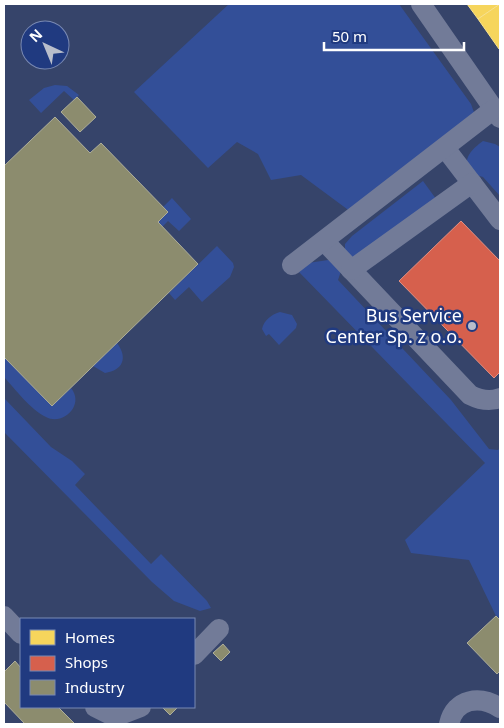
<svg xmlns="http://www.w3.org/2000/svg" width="504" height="728" viewBox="0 0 504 728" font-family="'Noto Sans',sans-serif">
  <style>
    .green { fill: #334f98 }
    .homes { fill: #f6d55c; stroke: #f9e28d }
    .shops { fill: #d6604d; stroke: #e29082 }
    .industry { fill: #8c8c6e; stroke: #aeae9a }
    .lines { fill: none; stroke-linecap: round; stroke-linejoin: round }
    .minor { stroke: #727b98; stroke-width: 20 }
    .poi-dot { fill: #b9becb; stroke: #203a80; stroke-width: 2 }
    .labels { text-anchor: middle; stroke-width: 5; stroke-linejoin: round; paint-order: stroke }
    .poi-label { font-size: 18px; fill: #fff; stroke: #203a80; text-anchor: end }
  </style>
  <rect width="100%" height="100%" fill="#36446a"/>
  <g class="green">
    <path d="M 229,4 L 399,4 L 471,104 L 475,115 L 351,212 L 301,175 L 271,180 L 258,154 L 237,142 L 208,168 L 134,92 Z"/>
    <path d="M 55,85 L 67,86 L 79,95 L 74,100 L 64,91 L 41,113 L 29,100 L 44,88 Z"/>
    <path d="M 483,141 L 495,144 L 500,147 L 500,196 L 483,177 L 469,173 C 462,158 472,149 483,141 Z"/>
    <path d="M 423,181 L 439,203 L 353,265 L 345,254 L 345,244 L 352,236 Z"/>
    <path d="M 172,198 L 191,219 L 179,231 L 168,221 L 162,227 L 158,222 L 168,212 L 163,207 Z"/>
    <path d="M 217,246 L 233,263 L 234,267 L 230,277 L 202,302 L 189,287 L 175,300 L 169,293 Z"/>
    <path d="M 328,260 L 338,262 L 342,268 L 338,280 L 451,400 L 489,449 L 498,450 L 500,448 L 500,618 L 496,616 L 469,560 L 411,553 L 405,540 L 485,463 L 299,272 L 308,263 Z"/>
    <path d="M 280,312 L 292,315 L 297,324 L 296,328 L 279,345 L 269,334 L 266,336 L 262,329 C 264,320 272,314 280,312 Z"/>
    <path d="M 117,343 C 128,358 123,370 105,373 L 93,366 Z"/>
    <path d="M 4,357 L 52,406 L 71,388 C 85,405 63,426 46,417 C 31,410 15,389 4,377 Z"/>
    <path d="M 4,398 L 51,447 L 72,461 L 85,474 L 75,485 L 151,564 L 161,554 L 207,601 L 211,608 L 200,611 L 174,601 L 152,582 L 4,432 Z"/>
  </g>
  <g class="homes">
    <path d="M 467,4 L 500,4 L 478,19 Z"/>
    <path d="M 500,4 L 500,48 L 499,49 L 478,19 Z"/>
  </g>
  <path class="shops" d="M 461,221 L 500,261 L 500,372 L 494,378 L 399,281 Z"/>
  <g class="industry">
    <path d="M 77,97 L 96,117 L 80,132 L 61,112 Z"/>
    <path d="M 55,117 L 90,153 L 101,143 L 168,212 L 158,222 L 198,264 L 52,406 L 4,357 L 4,166 Z"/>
    <path d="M 496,616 L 500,620 L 500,671 L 497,674 L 467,643 Z"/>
    <path d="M 223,644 L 230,652 L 221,661 L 213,653 Z"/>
    <path d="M 15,661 L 21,668 L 21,707 L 58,707 L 75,724 L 25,724 L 4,702 L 4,672 Z"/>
    <path d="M 162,707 L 178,707 L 170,715 Z"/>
  </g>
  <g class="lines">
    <g class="minor">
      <path d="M 421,4 L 500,118"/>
      <path d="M 445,148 L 500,220"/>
      <path d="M 324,241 L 470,395 C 480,400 490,402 500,398"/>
      <path d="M 292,265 L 494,109"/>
      <path d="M 351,270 L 472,183"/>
      <path d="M 4,616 L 21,634"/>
      <path d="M 194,655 L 219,629"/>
      <path d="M 95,707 L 115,717 L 141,707"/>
      <path d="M 449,724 C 455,698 480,695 500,708"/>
    </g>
  </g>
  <circle class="poi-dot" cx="472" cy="326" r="5"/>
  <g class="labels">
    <g class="poi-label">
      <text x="462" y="322">Bus Service<tspan x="462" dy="21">Center Sp. z o.o.</tspan></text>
    </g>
  </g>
  <rect width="504" height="728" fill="none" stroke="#ffffff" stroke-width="10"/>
  <rect x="20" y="618" width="175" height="90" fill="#203a80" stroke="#7989b3"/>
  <rect x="30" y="630" width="25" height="15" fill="#f6d55c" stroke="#7989b3"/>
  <text x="65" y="643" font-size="15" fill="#ffffff">Homes</text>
  <rect x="30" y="656" width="25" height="15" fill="#d6604d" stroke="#7989b3"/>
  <text x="65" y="668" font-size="15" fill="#ffffff">Shops</text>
  <rect x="30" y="680" width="25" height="15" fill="#8c8c6e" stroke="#7989b3"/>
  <text x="65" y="693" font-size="15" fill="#ffffff">Industry</text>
  <g transform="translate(45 45) rotate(316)"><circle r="24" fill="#203a80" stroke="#7989b3"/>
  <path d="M0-4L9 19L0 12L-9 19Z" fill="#b9becb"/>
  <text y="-8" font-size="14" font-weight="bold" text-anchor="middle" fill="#ffffff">N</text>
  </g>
  <path d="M324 42v8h140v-8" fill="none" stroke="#ffffff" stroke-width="2.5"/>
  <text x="332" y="42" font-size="15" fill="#ffffff" stroke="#203a80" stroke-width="4" paint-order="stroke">50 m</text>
</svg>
